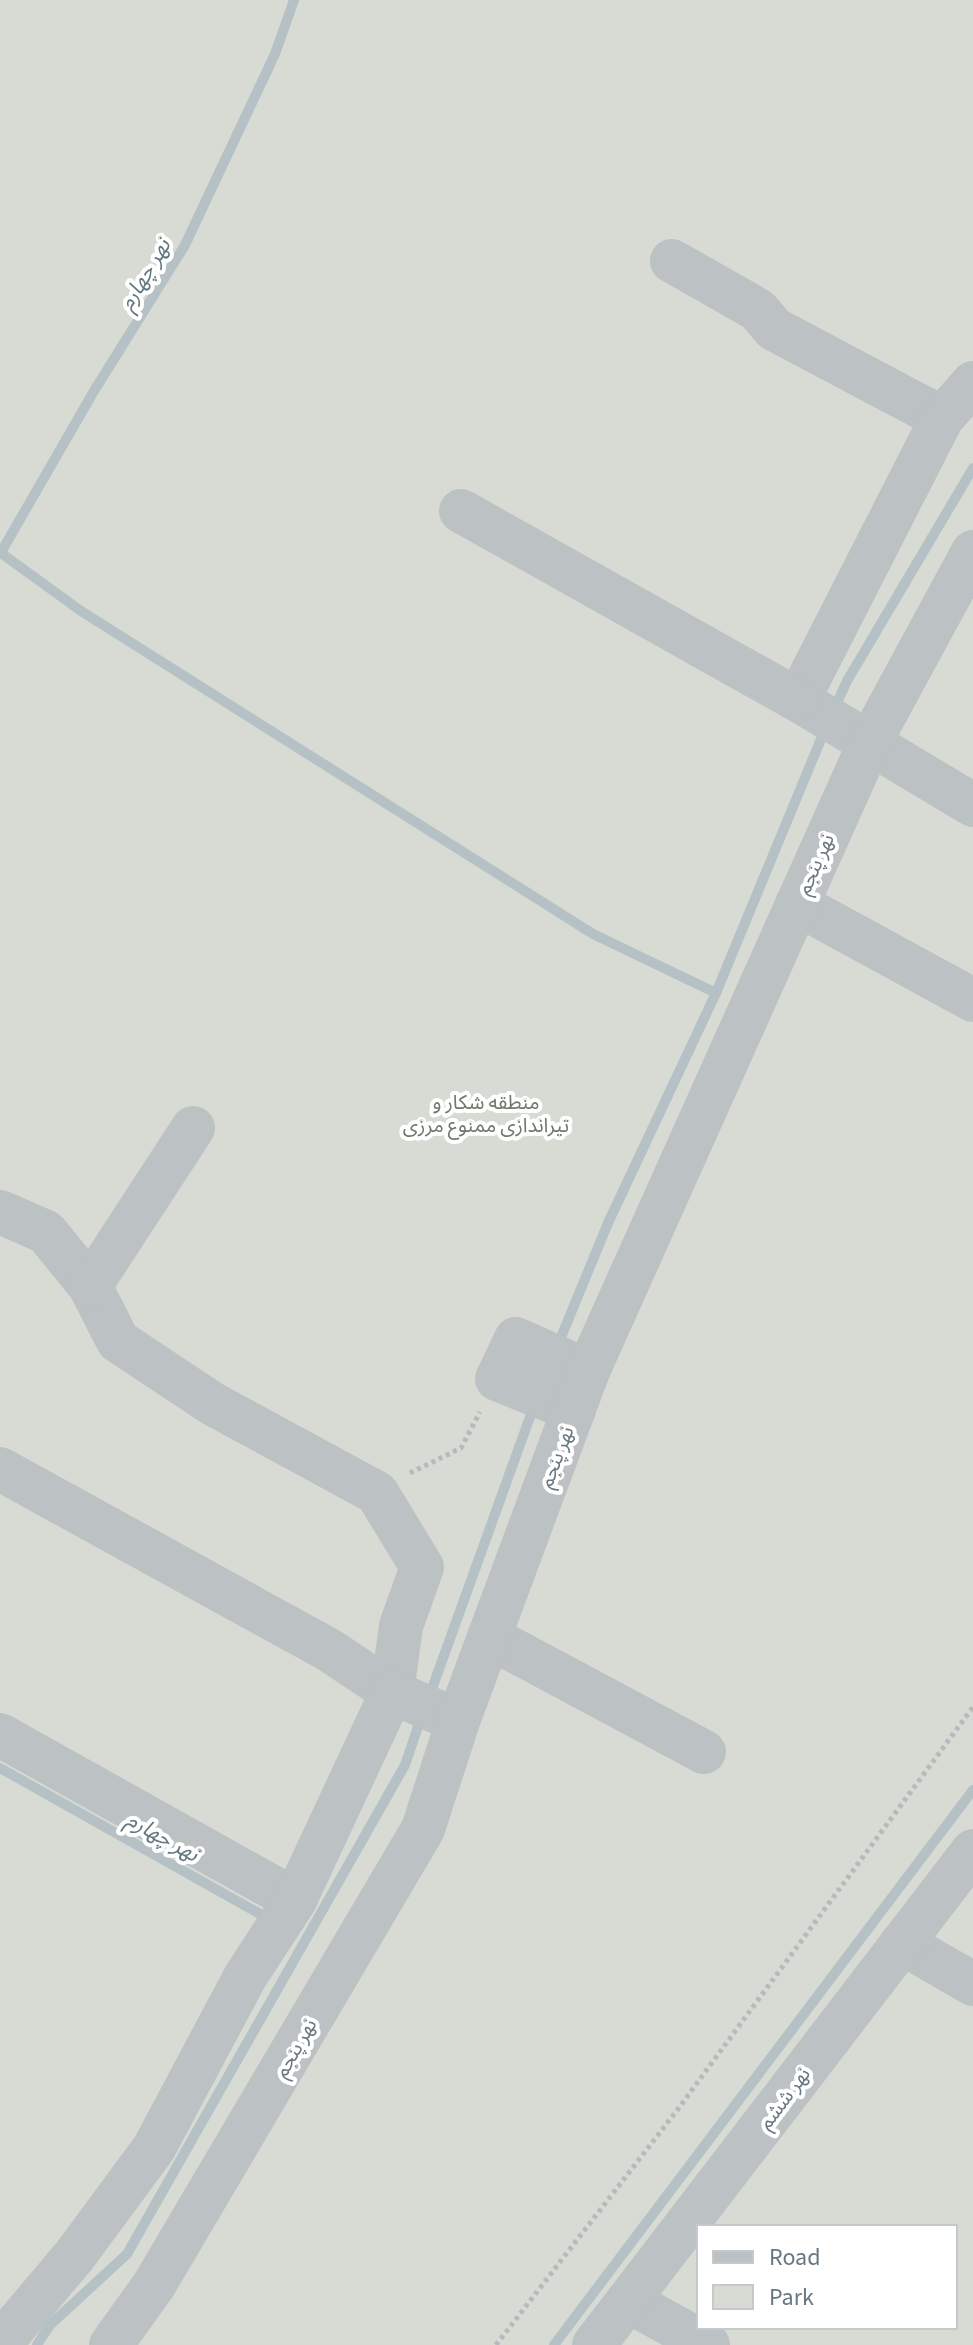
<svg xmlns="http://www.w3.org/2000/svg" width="973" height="2345" viewBox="0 0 973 2345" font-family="'Source Sans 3','Noto Sans Arabic',sans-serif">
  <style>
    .green { fill: #d7dbd4; fill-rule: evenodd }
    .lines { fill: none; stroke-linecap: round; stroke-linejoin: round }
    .stream { stroke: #b5c1c5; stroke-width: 10 }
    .path { stroke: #b7babd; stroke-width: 5; stroke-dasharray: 4 4; stroke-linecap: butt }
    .minor { stroke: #bcc1c4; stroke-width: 44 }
    .labels { text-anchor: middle; stroke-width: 8; stroke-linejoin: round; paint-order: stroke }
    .street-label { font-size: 20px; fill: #687883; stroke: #fff }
    .park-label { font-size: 20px; fill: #6c7a67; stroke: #fff }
    .water-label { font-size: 22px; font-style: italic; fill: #64797f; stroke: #fff }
  </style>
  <rect width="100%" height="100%" fill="#f7f7f4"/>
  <path class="green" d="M 0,0 L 973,0 L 973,2345 L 0,2345 ZM 699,2227 L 955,2227 L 955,2327 L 699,2327 Z"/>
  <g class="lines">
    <g class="stream">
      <path d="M 1,553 L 81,611 L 593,934 L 716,993"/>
      <path d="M 0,554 L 94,391 L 185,245 L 275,54 L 294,0"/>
      <path d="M 834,709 L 847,681 L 973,468"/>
      <path d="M 557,1347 L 608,1223 L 716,993 L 826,727"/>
      <path d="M 429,1697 L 535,1403"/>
      <path d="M 0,1768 L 269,1919"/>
      <path d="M 37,2345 L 50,2325 L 127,2254 L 405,1765 L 422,1715"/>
      <path d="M 554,2345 L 973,1790"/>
    </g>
    <g class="path">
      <path d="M 410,1473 L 461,1448 L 480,1412"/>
      <path d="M 496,2345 L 678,2109 L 973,1707"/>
    </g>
    <g class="minor">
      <path d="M 672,261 L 758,310 L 774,329 L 942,418"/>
      <path d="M 973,383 L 942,418 L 798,700 L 973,805"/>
      <path d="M 461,511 L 798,700"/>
      <path d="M 797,904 L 973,1000"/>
      <path d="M 0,1212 L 46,1232 L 90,1286 L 118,1341 L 213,1404 L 377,1493 L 422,1567 L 401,1626 L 392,1692 L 329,1650 L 0,1469"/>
      <path d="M 90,1286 L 193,1128"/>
      <path d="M 574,1410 L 497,1379 L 516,1339 L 588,1371"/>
      <path d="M 489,1637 L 704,1752"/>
      <path d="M 0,1735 L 295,1900"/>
      <path d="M 902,1943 L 973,1984"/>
      <path d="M 628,2301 L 708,2345"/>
      <path d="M 0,2344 L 75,2255 L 154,2148 L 245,1977 L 295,1900 L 392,1692 L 458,1721"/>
      <path d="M 111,2345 L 154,2285 L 423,1829 L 458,1721 L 588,1371 L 870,742 L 973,552"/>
      <path d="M 594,2345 L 973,1851"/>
    </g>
  </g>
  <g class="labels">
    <g class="street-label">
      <text transform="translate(815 864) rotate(-66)" y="7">نهر پنجم</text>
      <text transform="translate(556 1457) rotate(-69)" y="7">نهر پنجم</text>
      <text transform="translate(295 2048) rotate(-60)" y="7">نهر پنجم</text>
      <text transform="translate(784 2098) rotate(-53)" y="7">نهر ششم</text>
    </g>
    <g class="park-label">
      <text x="486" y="1109">منطقه شکار و<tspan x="486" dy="23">تیراندازی ممنوع مرزی</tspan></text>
    </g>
    <g class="water-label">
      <text transform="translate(144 274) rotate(-59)" y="8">نهر چهارم</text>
      <text transform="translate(163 1836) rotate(29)" y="8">نهر چهارم</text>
    </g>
  </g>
  <rect x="697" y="2225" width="260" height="104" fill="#ffffff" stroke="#c3c9cd" stroke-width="2"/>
  <rect x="713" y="2251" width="40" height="12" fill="#bcc1c4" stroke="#c3c9cd" stroke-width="2"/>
  <text x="769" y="2265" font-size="24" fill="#687883">Road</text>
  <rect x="713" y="2285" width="40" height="24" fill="#d7dbd4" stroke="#c3c9cd" stroke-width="2"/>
  <text x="769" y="2305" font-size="24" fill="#687883">Park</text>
</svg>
